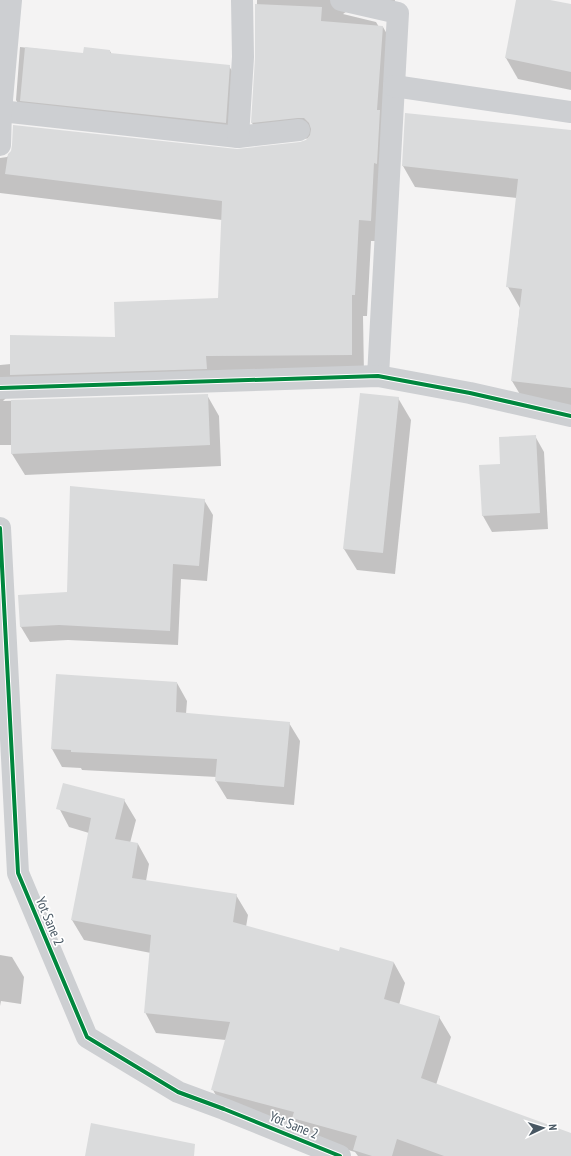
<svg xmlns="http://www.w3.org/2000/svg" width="571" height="1156" viewBox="0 0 571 1156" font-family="'PT Sans Narrow',sans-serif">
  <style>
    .shadow { fill: #0003 }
    .building { fill: #dadbdc }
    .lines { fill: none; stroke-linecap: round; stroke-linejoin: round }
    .minor { stroke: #cdcfd2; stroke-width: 22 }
    .cycleway-casing { stroke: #fff; stroke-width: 6 }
    .cycleway { stroke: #00873e; stroke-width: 4 }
    .labels { text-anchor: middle; stroke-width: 3.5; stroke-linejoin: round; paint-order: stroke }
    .street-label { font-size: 14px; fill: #485763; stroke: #fff }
  </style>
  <rect width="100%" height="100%" fill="#f4f3f3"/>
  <g class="shadow">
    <path d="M 257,0 L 395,0 L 392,17 L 350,9 L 343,14 L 376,22 L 379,27 L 383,27 L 395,48 L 383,241 L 371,241 L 367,316 L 363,316 L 364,375 L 6,398 L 3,401 L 207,395 L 219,416 L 221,466 L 25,475 L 12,454 L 12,445 L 0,445 L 0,365 L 11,364 L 117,338 L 219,299 L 222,220 L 0,193 L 0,158 L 7,157 L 12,152 L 237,150 L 301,143 L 311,138 L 265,144 L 252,123 L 256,58 Z"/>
    <path d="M 517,0 L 545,0 L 571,5 L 571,90 L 518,79 L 506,58 Z"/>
    <path d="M 20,47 L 84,54 L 110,51 L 112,55 L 229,66 L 242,88 L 238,144 L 28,121 L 16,100 Z"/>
    <path d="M 406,114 L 571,131 L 571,407 L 524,401 L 512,381 L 520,308 L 508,287 L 517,198 L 415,187 L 403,166 Z"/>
    <path d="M 398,398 L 411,420 L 395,574 L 357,570 L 344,549 Z"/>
    <path d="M 535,436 L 544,452 L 548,529 L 492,532 L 483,516 L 501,465 Z"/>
    <path d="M 204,500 L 213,515 L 207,581 L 181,579 L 178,645 L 68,640 L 30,642 L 21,627 L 19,596 L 68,593 Z"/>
    <path d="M 177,683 L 187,701 L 186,714 L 289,723 L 300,741 L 294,805 L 227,799 L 216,781 L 217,777 L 82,770 L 81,768 L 62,767 L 52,749 Z"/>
    <path d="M 124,800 L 136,820 L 130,843 L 138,844 L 149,864 L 146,881 L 236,895 L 248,915 L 246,927 L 339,952 L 394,963 L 405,983 L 399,1005 L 439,1017 L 451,1037 L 436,1085 L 571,1134 L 571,1156 L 358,1156 L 355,1152 L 305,1138 L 224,1110 L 213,1090 L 226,1040 L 156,1033 L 145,1012 L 151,953 L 84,940 L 72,920 L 89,833 L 69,827 L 58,806 Z"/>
    <path d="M 0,955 L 12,957 L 24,977 L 21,1004 L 1,1001 L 0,1006 Z"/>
  </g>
  <g class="building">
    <path d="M 516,0 L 550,0 L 571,4 L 571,72 L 505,58 Z"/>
    <path d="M 255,4 L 322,7 L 321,21 L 383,26 L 377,110 L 380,110 L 377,164 L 374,163 L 371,221 L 359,220 L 355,295 L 352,295 L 352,355 L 206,356 L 207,369 L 10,375 L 10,335 L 115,337 L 114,302 L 218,298 L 222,201 L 5,174 L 8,154 L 11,151 L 12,145 L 13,125 L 237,149 L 300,142 L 306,140 L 310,135 L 311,129 L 309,123 L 304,118 L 298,118 L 251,123 L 255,58 Z"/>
    <path d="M 25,47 L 83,53 L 84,47 L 110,50 L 110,53 L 230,65 L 226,123 L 20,101 Z"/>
    <path d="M 405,113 L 571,130 L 571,388 L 511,381 L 522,289 L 506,287 L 518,179 L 402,166 Z"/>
    <path d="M 360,393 L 399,397 L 383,553 L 343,549 Z"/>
    <path d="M 208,394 L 210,445 L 11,454 L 11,400 Z"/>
    <path d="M 536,435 L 540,513 L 482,516 L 479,465 L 500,464 L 499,437 Z"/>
    <path d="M 70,486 L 205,499 L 199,566 L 173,564 L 170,631 L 59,625 L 20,627 L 18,595 L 67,592 Z"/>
    <path d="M 56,674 L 177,682 L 176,712 L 290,722 L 284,787 L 215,781 L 217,759 L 71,752 L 71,750 L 51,749 Z"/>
    <path d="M 63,783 L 125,799 L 115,839 L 138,843 L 132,878 L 237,894 L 233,922 L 339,951 L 340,947 L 394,962 L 384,999 L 440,1016 L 421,1078 L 571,1133 L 571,1156 L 444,1156 L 397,1139 L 392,1156 L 372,1156 L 353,1150 L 357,1136 L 292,1118 L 294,1112 L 211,1090 L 230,1022 L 144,1013 L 151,935 L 71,920 L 91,818 L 56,809 Z"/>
    <path d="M 91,1123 L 195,1144 L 194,1156 L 85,1156 Z"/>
  </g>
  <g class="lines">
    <g class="minor">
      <path d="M 341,0 L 398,13 L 378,376"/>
      <path d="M 394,86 L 571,112"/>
      <path d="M 0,111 L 238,137 L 299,130"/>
      <path d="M 238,137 L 243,57 L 242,0"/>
      <path d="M 0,145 L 1,111 L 11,0"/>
      <path d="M 0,388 L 378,376 L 470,393 L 571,416"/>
      <path d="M 0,528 L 18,873 L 87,1037 L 178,1092 L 224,1109 L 340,1156"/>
    </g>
    <g class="cycleway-casing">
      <g id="cycleway">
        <path d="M 0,388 L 378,376 L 470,393 L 571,416"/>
        <path d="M 0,528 L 18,873 L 87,1037 L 178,1092 L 224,1109 L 340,1156"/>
      </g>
    </g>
    <use href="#cycleway" class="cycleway"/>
  </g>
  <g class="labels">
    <g class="street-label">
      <text transform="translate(50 921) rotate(67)" y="5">Yot Sane 2</text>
      <text transform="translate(294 1125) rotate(22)" y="5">Yot Sane 2</text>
    </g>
  </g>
  <g transform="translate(543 1128) rotate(86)" stroke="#ffffff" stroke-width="3" paint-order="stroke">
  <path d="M0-3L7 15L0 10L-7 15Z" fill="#485763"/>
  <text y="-6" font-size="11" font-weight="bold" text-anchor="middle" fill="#485763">N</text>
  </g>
</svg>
